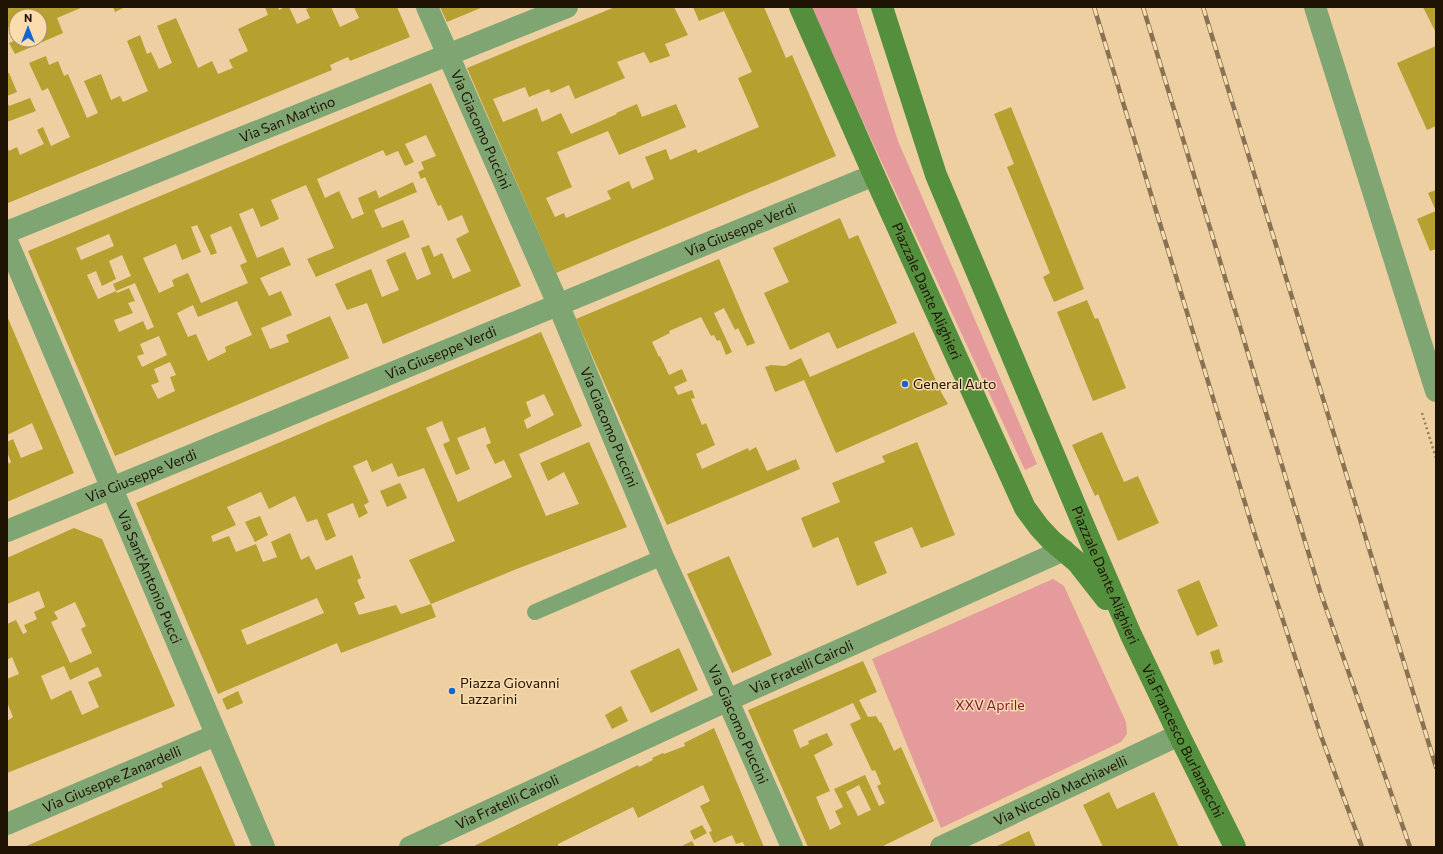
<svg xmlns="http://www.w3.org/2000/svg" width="1443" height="854" viewBox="0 0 1443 854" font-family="Commissioner,sans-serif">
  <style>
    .green { fill: #e59a9c }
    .building { fill: #b6a02f; fill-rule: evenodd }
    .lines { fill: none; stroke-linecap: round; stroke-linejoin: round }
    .path { stroke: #947e5d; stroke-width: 2.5; stroke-dasharray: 2 3; stroke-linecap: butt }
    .lane { stroke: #7fa672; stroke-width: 16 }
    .street { stroke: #7fa672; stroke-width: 22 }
    .secondary { stroke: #548f3e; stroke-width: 22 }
    .rail-casing { stroke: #877254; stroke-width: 4.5 }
    .rail { stroke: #fadcaf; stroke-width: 3; stroke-dasharray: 9; stroke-linecap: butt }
    .poi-dot { fill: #1466d0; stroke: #fadcaf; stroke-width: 1.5 }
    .labels { text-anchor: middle; stroke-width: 3; stroke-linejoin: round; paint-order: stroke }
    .street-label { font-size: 14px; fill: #1e1303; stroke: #fadcaf }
    .poi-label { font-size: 14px; fill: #1e1303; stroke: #fadcaf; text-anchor: start }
    .park-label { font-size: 14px; fill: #7c1d2b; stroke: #fadcaf }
  </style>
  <rect width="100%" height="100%" fill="#edcfa2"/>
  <g class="green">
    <path d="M 811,7 L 856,7 L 898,141 L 1037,464 L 1025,470 L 876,150 Z"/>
    <path d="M 1053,579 L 1064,586 L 1126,722 L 1127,734 L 1121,742 L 941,828 L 872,659 Z"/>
  </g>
  <g class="building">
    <path d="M 7,7 L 83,7 L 57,18 L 63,33 L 15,54 L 9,43 L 16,40 L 40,40 L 40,16 L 16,16 L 16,34 L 12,26 L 7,28 Z"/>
    <path d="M 113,7 L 125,7 L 115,12 Z"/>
    <path d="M 265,7 L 278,7 L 279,10 L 285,7 L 289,7 L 297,24 L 310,18 L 306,9 L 311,7 L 331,7 L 340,27 L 359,18 L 354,7 L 397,7 L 410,37 L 350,61 L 348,57 L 330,65 L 332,70 L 8,203 L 7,147 L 9,151 L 17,147 L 20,155 L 44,144 L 37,130 L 43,127 L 51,146 L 70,137 L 48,88 L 42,91 L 29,63 L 46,56 L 49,65 L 58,61 L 64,76 L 68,74 L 87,118 L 98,113 L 84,81 L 101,74 L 111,100 L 120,96 L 123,102 L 148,91 L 127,41 L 140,35 L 147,54 L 151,52 L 159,69 L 172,63 L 157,26 L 176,18 L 198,68 L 212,61 L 218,74 L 233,68 L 229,60 L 248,51 L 238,29 L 268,15 Z"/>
    <path d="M 440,7 L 483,7 L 447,22 Z"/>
    <path d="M 615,7 L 674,7 L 688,35 L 665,44 L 670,56 L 650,63 L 644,52 L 617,62 L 625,78 L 575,99 L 569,85 L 551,93 L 549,89 L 529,97 L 525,87 L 493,99 L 503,122 L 537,108 L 542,122 L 561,113 L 571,134 L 617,114 L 616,113 L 637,104 L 642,117 L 676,104 L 686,127 L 619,155 L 608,131 L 557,152 L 572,187 L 546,198 L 555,217 L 564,213 L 566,218 L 611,199 L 607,191 L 629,181 L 632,189 L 654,179 L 645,157 L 666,149 L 670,160 L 696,149 L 698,153 L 759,127 L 738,78 L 752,72 L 724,11 L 699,21 L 693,7 L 764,7 L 786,58 L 792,55 L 836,156 L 556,273 L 467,68 Z"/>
    <path d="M 1423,7 L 1436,7 L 1436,30 L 1435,31 Z"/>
    <path d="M 1436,46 L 1436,126 L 1427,130 L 1397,63 Z"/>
    <path d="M 7,73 L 9,73 L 17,92 L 7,96 Z"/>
    <path d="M 431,83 L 521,286 L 383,344 L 367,303 L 347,310 L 335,284 L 371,269 L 382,297 L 399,290 L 386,260 L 405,252 L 417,280 L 431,274 L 421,248 L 429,245 L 434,257 L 442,253 L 453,279 L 471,271 L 456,239 L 469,232 L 462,215 L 448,221 L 441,205 L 438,206 L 425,177 L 421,179 L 418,172 L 424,169 L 421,162 L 436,156 L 426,135 L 405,144 L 414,162 L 405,166 L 398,151 L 386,156 L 383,150 L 317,179 L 325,198 L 339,191 L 352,219 L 364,214 L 358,198 L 376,190 L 379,198 L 413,182 L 417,192 L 374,210 L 382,228 L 403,220 L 410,237 L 316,277 L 307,259 L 334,248 L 306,185 L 271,200 L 279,219 L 261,227 L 253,208 L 239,214 L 257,258 L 283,247 L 291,265 L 260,278 L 269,296 L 281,291 L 292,315 L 261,328 L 270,349 L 289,342 L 286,335 L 330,316 L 349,358 L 115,456 L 28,251 ZM 197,225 L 211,255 L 217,253 L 210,235 L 231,226 L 247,262 L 240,265 L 248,283 L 201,303 L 188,273 L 172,280 L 174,286 L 159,293 L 143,258 L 176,244 L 182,260 L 201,252 L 191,227 ZM 109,234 L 114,246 L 81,260 L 76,248 ZM 122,255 L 131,276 L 113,284 L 116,291 L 135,283 L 154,327 L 147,330 L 143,321 L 119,332 L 114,320 L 133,313 L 128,303 L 135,301 L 129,288 L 117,293 L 116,291 L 98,299 L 87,275 L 96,271 L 102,286 L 116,279 L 109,261 ZM 237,301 L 252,335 L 225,347 L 226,352 L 208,361 L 196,334 L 188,337 L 177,313 L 193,305 L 198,317 ZM 159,336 L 167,355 L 142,367 L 137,356 L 144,354 L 140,344 ZM 170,362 L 176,375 L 170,377 L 175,391 L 158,399 L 151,385 L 159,382 L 154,369 Z"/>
    <path d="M 30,98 L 36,111 L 7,122 L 7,102 L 9,106 Z"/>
    <path d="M 1011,107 L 1084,289 L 1054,302 L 1043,277 L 1050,273 L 1007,167 L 1014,164 L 994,114 Z"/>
    <path d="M 1436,190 L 1436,211 L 1428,193 Z"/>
    <path d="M 1436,211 L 1436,249 L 1430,251 L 1417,219 Z"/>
    <path d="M 840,218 L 849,239 L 858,235 L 897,323 L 837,349 L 829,332 L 790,350 L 764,293 L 789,282 L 773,248 Z"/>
    <path d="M 719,259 L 755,343 L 747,346 L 738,328 L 735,330 L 724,308 L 714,313 L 732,352 L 726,355 L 720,340 L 717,341 L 714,335 L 711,336 L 701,317 L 669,331 L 670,333 L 652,342 L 659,357 L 660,356 L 669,375 L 682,369 L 687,381 L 674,387 L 678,395 L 692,390 L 695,398 L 691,399 L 702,425 L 706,423 L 715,445 L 696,454 L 702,469 L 748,448 L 749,451 L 756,447 L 767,471 L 796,459 L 800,469 L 667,525 L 576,319 Z"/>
    <path d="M 1087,300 L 1095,319 L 1098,318 L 1126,388 L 1093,401 L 1057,312 Z"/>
    <path d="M 7,316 L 74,473 L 7,502 L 7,458 L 9,464 L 11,462 L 7,452 L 7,442 L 13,439 L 21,458 L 43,449 L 32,423 L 7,435 Z"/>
    <path d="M 541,332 L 582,426 L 519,454 L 546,516 L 579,504 L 564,472 L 548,481 L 540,463 L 589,442 L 627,527 L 514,570 L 431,604 L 436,617 L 341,653 L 337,643 L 218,694 L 136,503 ZM 544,394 L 554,415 L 527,429 L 524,420 L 531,416 L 526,402 ZM 442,421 L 450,441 L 443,444 L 456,475 L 470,469 L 457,438 L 485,427 L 491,443 L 486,445 L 495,464 L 504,460 L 512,477 L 458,502 L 426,428 ZM 367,460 L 372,472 L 392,463 L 398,477 L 424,468 L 455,541 L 409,560 L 431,604 L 401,614 L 396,605 L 359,615 L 354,603 L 365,598 L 357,580 L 361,578 L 352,555 L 316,570 L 309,556 L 301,560 L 290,533 L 271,542 L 277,557 L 263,562 L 256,544 L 236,552 L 229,536 L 213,542 L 211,536 L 236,525 L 227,507 L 261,492 L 269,509 L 295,496 L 307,522 L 317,519 L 326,541 L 336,536 L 327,514 L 353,503 L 359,518 L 368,513 L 364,505 L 369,502 L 353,466 ZM 317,598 L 324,613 L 247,645 L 241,630 Z"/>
    <path d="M 914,332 L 942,394 L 948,404 L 836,453 L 804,380 L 775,392 L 765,367 L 771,365 L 785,366 L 801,358 L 810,377 Z"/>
    <path d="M 1102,432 L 1124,482 L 1138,476 L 1159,523 L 1118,541 L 1098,494 L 1095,496 L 1072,445 Z"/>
    <path d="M 917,442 L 955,535 L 921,548 L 912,527 L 874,542 L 887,573 L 857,586 L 838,537 L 813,548 L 801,518 L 840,502 L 832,483 L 885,462 L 882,456 Z"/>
    <path d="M 400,483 L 407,498 L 387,507 L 380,491 Z"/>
    <path d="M 260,516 L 268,535 L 255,542 L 245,522 Z"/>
    <path d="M 74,528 L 102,539 L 175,706 L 7,773 L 7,721 L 13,717 L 7,702 L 7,679 L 19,674 L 12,657 L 7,660 L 7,624 L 16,620 L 23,634 L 27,632 L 24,625 L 37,619 L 34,612 L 45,607 L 39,591 L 7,604 L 7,558 ZM 75,602 L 86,626 L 81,629 L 92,653 L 70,663 L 51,622 L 58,619 L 54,612 ZM 64,666 L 70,680 L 98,667 L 102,676 L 88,682 L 99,707 L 82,715 L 71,690 L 51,700 L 41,676 Z"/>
    <path d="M 729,556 L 772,655 L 732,673 L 687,574 Z"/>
    <path d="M 1199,580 L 1218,626 L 1197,636 L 1177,590 Z"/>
    <path d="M 679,648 L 698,690 L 651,713 L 630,671 Z"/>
    <path d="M 1219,649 L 1223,662 L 1214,665 L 1210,652 Z"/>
    <path d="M 863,661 L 877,692 L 859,700 L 868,717 L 876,716 L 880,723 L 881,722 L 894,751 L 901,747 L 934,821 L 881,847 L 808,847 L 748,710 ZM 853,703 L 861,719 L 850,724 L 872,771 L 875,770 L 881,784 L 877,786 L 885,803 L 879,806 L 865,775 L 834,789 L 843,807 L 835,811 L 841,824 L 830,830 L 816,797 L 830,791 L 814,755 L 833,745 L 827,733 L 808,741 L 809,744 L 800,748 L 793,730 ZM 859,785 L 871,810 L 858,816 L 846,792 Z"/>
    <path d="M 238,691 L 243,703 L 227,710 L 222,699 Z"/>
    <path d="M 621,706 L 628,721 L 612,729 L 605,715 Z"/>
    <path d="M 714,728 L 764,847 L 745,847 L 743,842 L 736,844 L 732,835 L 714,843 L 709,832 L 712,831 L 700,806 L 710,801 L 703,785 L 638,818 L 633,807 L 558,844 L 558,846 L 556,847 L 472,847 L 638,765 L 639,767 L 653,760 L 652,758 L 663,753 L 664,754 L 685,746 L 684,743 Z"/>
    <path d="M 201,766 L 236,847 L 24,847 L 163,787 L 161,783 Z"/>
    <path d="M 1109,792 L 1117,809 L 1154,792 L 1179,847 L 1103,847 L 1083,805 Z"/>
    <path d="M 702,825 L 707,833 L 694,840 L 690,831 Z"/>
    <path d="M 1029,831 L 1036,847 L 995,847 Z"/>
    <path d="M 692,841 L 695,847 L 680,847 Z"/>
  </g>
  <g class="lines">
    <path class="path" d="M 1422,413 L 1436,458"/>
    <path class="lane" d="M 535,612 L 663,557"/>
    <g class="street">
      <path id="s1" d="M 427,7 L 558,304 L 663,557 L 728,701 L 792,847"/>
      <path d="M 1315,7 L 1436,391"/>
      <path id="s2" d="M 7,232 L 567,7"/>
      <path id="s3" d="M 7,241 L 264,847"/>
      <path id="s4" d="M 7,531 L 874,175"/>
      <path id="s5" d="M 7,824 L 216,735"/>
      <path id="s6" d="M 410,847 L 750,690 L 1064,550"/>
      <path id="s7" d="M 941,847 L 1179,735"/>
    </g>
    <g class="secondary">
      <path id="s8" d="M 800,7 L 874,175 L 1025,508 L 1039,527 L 1051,540 L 1077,562 L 1106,599"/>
      <path id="s9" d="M 882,7 L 936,175 L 1083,524 L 1131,635 L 1179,735 L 1235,847"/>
    </g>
    <g class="rail-casing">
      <g id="rail">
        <path d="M 1094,7 L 1252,526 L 1321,736 L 1362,847"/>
        <path d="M 1143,7 L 1320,591 L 1410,847"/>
        <path d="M 1203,7 L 1436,767"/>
      </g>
    </g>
    <use href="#rail" class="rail"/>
  </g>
  <g class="poi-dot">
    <circle cx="905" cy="384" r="4"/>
    <circle cx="452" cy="691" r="4"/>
  </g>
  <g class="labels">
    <g class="street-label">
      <text dy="5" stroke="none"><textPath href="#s2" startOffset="302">Via San Martino</textPath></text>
      <text dy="5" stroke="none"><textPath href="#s1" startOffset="134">Via Giacomo Puccini</textPath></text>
      <text dy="5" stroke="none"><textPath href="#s4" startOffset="793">Via Giuseppe Verdi</textPath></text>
      <text dy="5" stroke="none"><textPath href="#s8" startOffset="311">Piazzale Dante Alighieri</textPath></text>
      <text dy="5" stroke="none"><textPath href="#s4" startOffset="469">Via Giuseppe Verdi</textPath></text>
      <text dy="5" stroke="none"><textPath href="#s1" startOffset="458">Via Giacomo Puccini</textPath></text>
      <text dy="5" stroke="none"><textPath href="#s4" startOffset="145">Via Giuseppe Verdi</textPath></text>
      <text dy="5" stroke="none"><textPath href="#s9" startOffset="611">Piazzale Dante Alighieri</textPath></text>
      <text dy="5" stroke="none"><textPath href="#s3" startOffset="365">Via Sant'Antonio Pucci</textPath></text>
      <text dy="5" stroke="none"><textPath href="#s6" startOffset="431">Via Fratelli Cairoli</textPath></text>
      <text dy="5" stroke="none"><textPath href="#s1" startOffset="782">Via Giacomo Puccini</textPath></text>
      <text dy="5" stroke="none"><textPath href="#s9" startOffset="794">Via Francesco Burlamacchi</textPath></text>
      <text dy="5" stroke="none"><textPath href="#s5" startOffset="114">Via Giuseppe Zanardelli</textPath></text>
      <text dy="5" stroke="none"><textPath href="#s7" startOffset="132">Via Niccolò Machiavelli</textPath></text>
      <text dy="5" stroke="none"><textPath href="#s6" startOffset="107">Via Fratelli Cairoli</textPath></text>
    </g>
    <g class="poi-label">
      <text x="913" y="389">General Auto</text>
      <text x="460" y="688">Piazza Giovanni<tspan x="460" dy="16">Lazzarini</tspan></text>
    </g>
    <g class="park-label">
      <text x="990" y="710">XXV Aprile</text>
    </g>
  </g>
  <rect width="1443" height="854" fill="none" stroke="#1e1303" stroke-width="16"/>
  <g transform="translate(28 28)"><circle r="19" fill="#fadcaf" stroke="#a28c6a"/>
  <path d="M0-3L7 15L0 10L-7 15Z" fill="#1466d0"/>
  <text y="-6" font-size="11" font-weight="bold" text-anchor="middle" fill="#1e1303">N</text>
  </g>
</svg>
